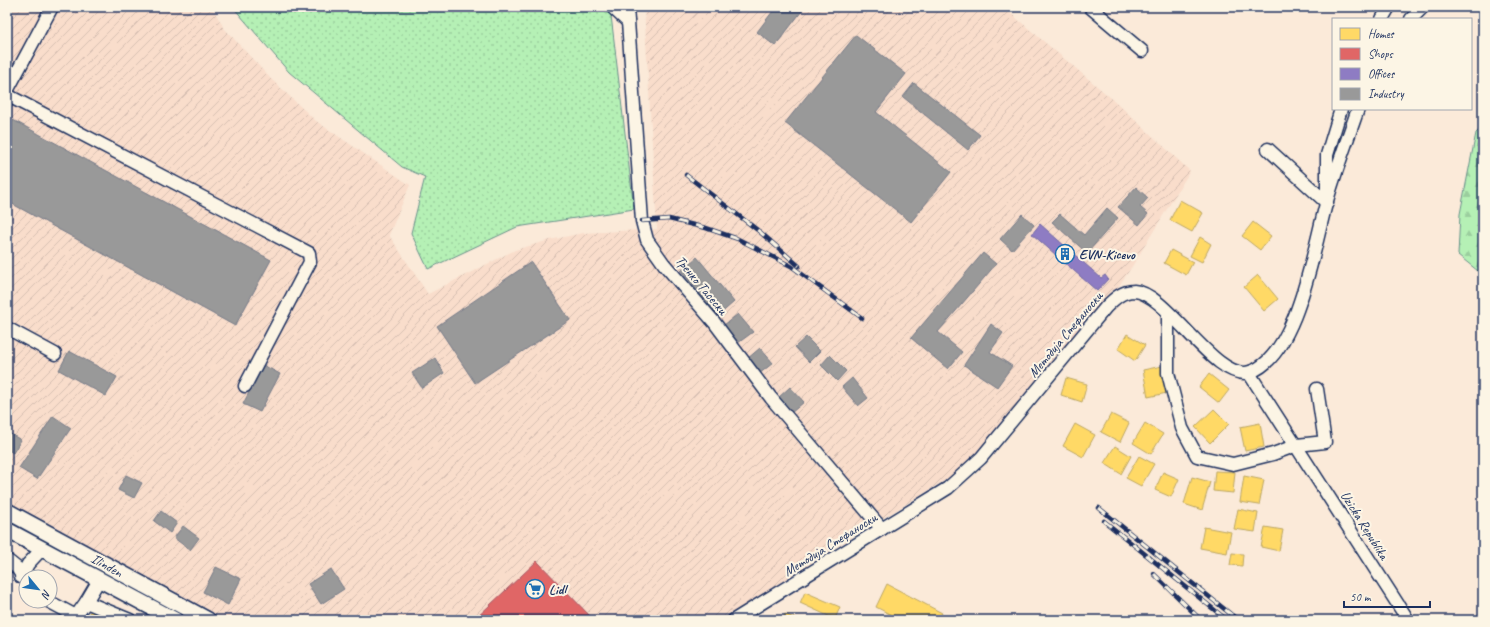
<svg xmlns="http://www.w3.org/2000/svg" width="1490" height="627" viewBox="0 0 1490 627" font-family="Caveat,sans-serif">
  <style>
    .industrial { fill: url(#industrial-furrows) }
    .green { fill: url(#green-dots); stroke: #68908a }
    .forest { fill: url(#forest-firs); stroke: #68908a }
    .homes { fill: #ffd966; stroke: #bba664 }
    .shops { fill: #e06666; stroke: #a55664 }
    .offices { fill: #8e7cc3; stroke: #6c65a5 }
    .industry { fill: #999; stroke: #737987 }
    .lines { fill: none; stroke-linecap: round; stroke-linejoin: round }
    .minor-casing { stroke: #1b2f5e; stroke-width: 15 }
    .major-casing { stroke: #1b2f5e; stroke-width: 18 }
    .minor { stroke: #fcf5e5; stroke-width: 12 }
    .major { stroke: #fcf5e5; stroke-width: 15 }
    .rail-casing { stroke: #1b2f5e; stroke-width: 4.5 }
    .rail { stroke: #fcf5e5; stroke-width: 3; stroke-dasharray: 9; stroke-linecap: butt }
    .labels { text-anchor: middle; stroke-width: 4; stroke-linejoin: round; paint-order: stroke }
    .poi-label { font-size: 14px; font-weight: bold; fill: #1b2f5e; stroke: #fcf5e5; text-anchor: start }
    .street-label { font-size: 14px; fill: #1b2f5e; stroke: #fcf5e5 }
  </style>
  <defs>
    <pattern id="industrial-furrows" width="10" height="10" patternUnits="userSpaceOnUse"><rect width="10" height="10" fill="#f9ddcb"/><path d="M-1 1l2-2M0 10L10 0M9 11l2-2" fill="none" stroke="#d5beb1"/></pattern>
    <pattern id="green-dots" width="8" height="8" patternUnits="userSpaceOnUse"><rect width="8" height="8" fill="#b5f0b5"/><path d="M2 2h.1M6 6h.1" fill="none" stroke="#9bce9e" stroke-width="1.8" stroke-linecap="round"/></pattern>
    <pattern id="forest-firs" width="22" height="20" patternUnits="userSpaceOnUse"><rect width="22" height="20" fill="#b5f0b5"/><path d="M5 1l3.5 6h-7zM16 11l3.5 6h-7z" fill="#9bce9e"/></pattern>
  </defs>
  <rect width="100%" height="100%" fill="#fbead9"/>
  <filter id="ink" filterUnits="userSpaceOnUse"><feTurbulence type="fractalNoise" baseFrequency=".025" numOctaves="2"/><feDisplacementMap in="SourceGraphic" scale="8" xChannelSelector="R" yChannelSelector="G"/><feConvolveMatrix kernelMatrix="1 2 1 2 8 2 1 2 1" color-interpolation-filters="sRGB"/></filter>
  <g filter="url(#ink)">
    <path class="industrial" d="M 7,7 L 212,7 L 224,28 L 271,79 L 316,121 L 410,185 L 389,235 L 428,294 L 515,250 L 550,240 L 583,233 L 657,229 L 644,7 L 1003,7 L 1117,103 L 1190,171 L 1133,265 L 1114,293 L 1002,433 L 962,470 L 845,541 L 722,620 L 218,620 L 7,506 Z"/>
    <path class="green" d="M 233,7 L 610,7 L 634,209 L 517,227 L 428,269 L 411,233 L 425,177 L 402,167 L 289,72 Z"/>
    <path class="forest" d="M 1483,126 L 1483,275 L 1458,255 L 1460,214 L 1476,133 Z"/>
    <g class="homes">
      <path d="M 1180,200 L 1203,213 L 1192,232 L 1170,220 Z"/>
      <path d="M 1253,222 L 1271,236 L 1260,250 L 1242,236 Z"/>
      <path d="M 1200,237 L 1211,244 L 1202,262 L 1190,256 Z"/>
      <path d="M 1171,250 L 1193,262 L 1186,275 L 1164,263 Z"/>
      <path d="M 1258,275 L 1278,299 L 1264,311 L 1244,287 Z"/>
      <path d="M 1127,334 L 1145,345 L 1135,361 L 1118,349 Z"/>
      <path d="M 1162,366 L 1167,393 L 1148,397 L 1143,370 Z"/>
      <path d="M 1209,374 L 1229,390 L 1219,403 L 1199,387 Z"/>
      <path d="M 1066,378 L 1087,384 L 1082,402 L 1061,395 Z"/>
      <path d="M 1214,409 L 1229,424 L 1210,443 L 1195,427 Z"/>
      <path d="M 1111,414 L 1129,423 L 1120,442 L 1101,432 Z"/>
      <path d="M 1145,423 L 1163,434 L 1151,454 L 1133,443 Z"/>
      <path d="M 1260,423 L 1264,447 L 1245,451 L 1240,427 Z"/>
      <path d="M 1075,424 L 1095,435 L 1083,457 L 1063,446 Z"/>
      <path d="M 1115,446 L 1131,456 L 1121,474 L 1104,463 Z"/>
      <path d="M 1139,456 L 1154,464 L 1141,486 L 1126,478 Z"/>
      <path d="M 1215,471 L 1235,472 L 1233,493 L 1213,491 Z"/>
      <path d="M 1163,472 L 1179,479 L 1171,497 L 1155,490 Z"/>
      <path d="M 1244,476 L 1264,480 L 1259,505 L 1240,502 Z"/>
      <path d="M 1192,477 L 1210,482 L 1202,510 L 1184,504 Z"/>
      <path d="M 1238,509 L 1258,513 L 1255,532 L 1234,529 Z"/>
      <path d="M 1204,527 L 1231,532 L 1227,553 L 1200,548 Z"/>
      <path d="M 1265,527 L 1283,530 L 1279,551 L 1261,547 Z"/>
      <path d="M 1232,553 L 1243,554 L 1242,566 L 1230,565 Z"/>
      <path d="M 887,584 L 942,613 L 938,620 L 901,620 L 876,607 Z"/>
      <path d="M 805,592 L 840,607 L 835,619 L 800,603 Z"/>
      <path d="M 93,607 L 115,620 L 85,620 Z"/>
      <path d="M 7,612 L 24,620 L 7,620 Z"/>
      <path d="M 785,614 L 798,620 L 782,620 Z"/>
    </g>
    <path class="shops" d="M 537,561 L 590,616 L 586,620 L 474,620 Z"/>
    <path class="offices" d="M 1040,224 L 1101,278 L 1105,275 L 1108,279 L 1097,291 L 1032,234 Z"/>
    <g class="industry">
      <path d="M 776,7 L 805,7 L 775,46 L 757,32 Z"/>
      <path d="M 856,35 L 906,74 L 876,112 L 951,172 L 911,222 L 785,123 Z"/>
      <path d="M 914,83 L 980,135 L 968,150 L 903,97 Z"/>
      <path d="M 13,120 L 271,260 L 235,326 L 7,201 L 7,131 Z"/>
      <path d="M 1136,187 L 1148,198 L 1140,207 L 1148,214 L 1139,225 L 1118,207 Z"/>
      <path d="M 1107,208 L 1118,218 L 1087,253 L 1052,222 L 1060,214 L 1084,235 Z"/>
      <path d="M 1022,214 L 1034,225 L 1012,250 L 1000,239 Z"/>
      <path d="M 983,253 L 996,264 L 938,332 L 962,352 L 948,369 L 911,338 Z"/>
      <path d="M 697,257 L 734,302 L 718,316 L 681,271 Z"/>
      <path d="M 531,262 L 570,320 L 475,383 L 437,326 Z"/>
      <path d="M 738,314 L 753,332 L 738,343 L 724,325 Z"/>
      <path d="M 991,324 L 1003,333 L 990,352 L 1012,366 L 997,387 L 964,365 Z"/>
      <path d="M 806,337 L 820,351 L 809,362 L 795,347 Z"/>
      <path d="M 760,348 L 773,363 L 759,374 L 747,359 Z"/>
      <path d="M 69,351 L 117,377 L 106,396 L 59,370 Z"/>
      <path d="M 830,355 L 846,371 L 837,381 L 821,365 Z"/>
      <path d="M 435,358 L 444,373 L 422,388 L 412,373 Z"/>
      <path d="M 263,365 L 280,374 L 260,412 L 243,404 Z"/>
      <path d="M 852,378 L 868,398 L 858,406 L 842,387 Z"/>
      <path d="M 790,387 L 804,402 L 791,413 L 778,398 Z"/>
      <path d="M 53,416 L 71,428 L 37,479 L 19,468 Z"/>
      <path d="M 7,432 L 21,440 L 13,453 L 7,449 Z"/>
      <path d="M 126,475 L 142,483 L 134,498 L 118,490 Z"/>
      <path d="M 161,511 L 177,523 L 170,533 L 154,521 Z"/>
      <path d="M 183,526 L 199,538 L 190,550 L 174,538 Z"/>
      <path d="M 216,567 L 241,579 L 228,605 L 203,592 Z"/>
      <path d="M 331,569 L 344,589 L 321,604 L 308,584 Z"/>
    </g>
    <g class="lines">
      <g class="minor-casing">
        <g id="minor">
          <path d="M 612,7 L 628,22"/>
          <path d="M 627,7 L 642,221 L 647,240 L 664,264 L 714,322 L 771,398 L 882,529"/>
          <path d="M 1090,7 L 1142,51"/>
          <path d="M 1382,19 L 1389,7"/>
          <path d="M 1411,19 L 1423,7"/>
          <path d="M 7,91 L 52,7"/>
          <path d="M 7,95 L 309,253 L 310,262 L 245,386"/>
          <path d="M 1268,149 L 1327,203"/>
          <path d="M 1327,192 L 1327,155 L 1341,109"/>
          <path d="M 1168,314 L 1168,373 L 1182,428 L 1197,456 L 1233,464 L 1273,454 L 1297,445 L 1325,442 L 1317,389"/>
          <path d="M 7,328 L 55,354"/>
          <path d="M 1249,373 L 1408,620"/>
          <path d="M 7,560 L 17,568 L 26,581"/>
          <path d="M 21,577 L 28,564 L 42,549"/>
          <path d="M 48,601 L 76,616 L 74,620"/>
          <path d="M 86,602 L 130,620"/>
          <path d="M 76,616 L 86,602 L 99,580"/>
          <path d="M 734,620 L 948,488 L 981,458 L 1106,307 C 1114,299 1122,291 1134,291 C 1167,292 1216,383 1250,372 C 1297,357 1314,247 1326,204 C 1335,172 1347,141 1358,109"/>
        </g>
      </g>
      <g class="major-casing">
        <g id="major">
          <path d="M 7,511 L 208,620"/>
          <path d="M 7,530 L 175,620"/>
        </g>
      </g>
      <use href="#minor" class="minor"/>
      <use href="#major" class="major"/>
      <g class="rail-casing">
        <g id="rail">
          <path d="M 686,175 L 760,232 L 799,266"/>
          <path d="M 642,221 L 669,219 L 706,228 L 738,239 L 791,266 L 862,318"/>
          <path d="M 1099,508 L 1238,620"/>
          <path d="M 1104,521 L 1227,620"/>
          <path d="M 1154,574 L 1201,620"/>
        </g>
      </g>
      <use href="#rail" class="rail"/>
    </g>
  </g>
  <defs>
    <g id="building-ring" transform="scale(1)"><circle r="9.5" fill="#fcf5e5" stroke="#1f6fb2" stroke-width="1.5"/><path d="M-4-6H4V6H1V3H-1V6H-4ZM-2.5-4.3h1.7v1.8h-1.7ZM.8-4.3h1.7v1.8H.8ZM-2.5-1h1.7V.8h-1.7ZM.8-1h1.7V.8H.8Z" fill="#1f6fb2"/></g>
    <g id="supermarket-ring" transform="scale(1)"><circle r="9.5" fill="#fcf5e5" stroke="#1f6fb2" stroke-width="1.5"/><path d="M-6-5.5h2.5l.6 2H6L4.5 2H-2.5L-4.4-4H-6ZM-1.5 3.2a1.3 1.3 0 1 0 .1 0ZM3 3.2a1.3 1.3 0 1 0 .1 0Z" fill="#1f6fb2"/></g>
  </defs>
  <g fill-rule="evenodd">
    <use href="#building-ring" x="1065" y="254"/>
    <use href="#supermarket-ring" x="535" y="589"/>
  </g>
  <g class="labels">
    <g class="poi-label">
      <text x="1079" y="259">EVN-Kicevo</text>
      <text x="549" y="594">Lidl</text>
    </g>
    <g class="street-label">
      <text transform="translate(702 285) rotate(50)" y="5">Тренко Тасески</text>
      <text transform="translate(1065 334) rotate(-50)" y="5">Методија Стефаноски</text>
      <text transform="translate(1365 525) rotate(58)" y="5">Uzicka Republika</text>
      <text transform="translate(830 544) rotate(-32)" y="5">Методија Стефаноски</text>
      <text transform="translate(107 565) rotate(29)" y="5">Ilinden</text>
    </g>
  </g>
  <rect width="1490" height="627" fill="none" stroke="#fcf5e5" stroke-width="24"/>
  <rect x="12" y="12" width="1466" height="603" fill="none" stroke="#1b2f5e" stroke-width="1.5" filter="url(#ink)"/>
  <rect x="1332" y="18" width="140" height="92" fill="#fcf5e5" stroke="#a2a6af"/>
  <rect x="1340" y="28" width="20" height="12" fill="#ffd966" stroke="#a2a6af"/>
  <text x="1368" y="38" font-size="12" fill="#1b2f5e">Homes</text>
  <rect x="1340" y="48" width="20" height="12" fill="#e06666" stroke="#a2a6af"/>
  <text x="1368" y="58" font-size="12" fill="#1b2f5e">Shops</text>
  <rect x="1340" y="68" width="20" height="12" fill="#8e7cc3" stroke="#a2a6af"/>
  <text x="1368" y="78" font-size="12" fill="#1b2f5e">Offices</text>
  <rect x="1340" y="88" width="20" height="12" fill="#999999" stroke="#a2a6af"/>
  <text x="1368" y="98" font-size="12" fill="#1b2f5e">Industry</text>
  <g transform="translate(38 589) rotate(119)"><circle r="19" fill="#fcf5e5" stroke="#a2a6af"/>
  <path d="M0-3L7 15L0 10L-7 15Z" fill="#1f6fb2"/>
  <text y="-6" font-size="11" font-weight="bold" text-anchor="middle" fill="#1b2f5e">N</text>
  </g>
  <path d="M1344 601v6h86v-6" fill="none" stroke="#1b2f5e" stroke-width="2"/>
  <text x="1350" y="601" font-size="12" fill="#1b2f5e" stroke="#fcf5e5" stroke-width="3" paint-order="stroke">50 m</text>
</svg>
